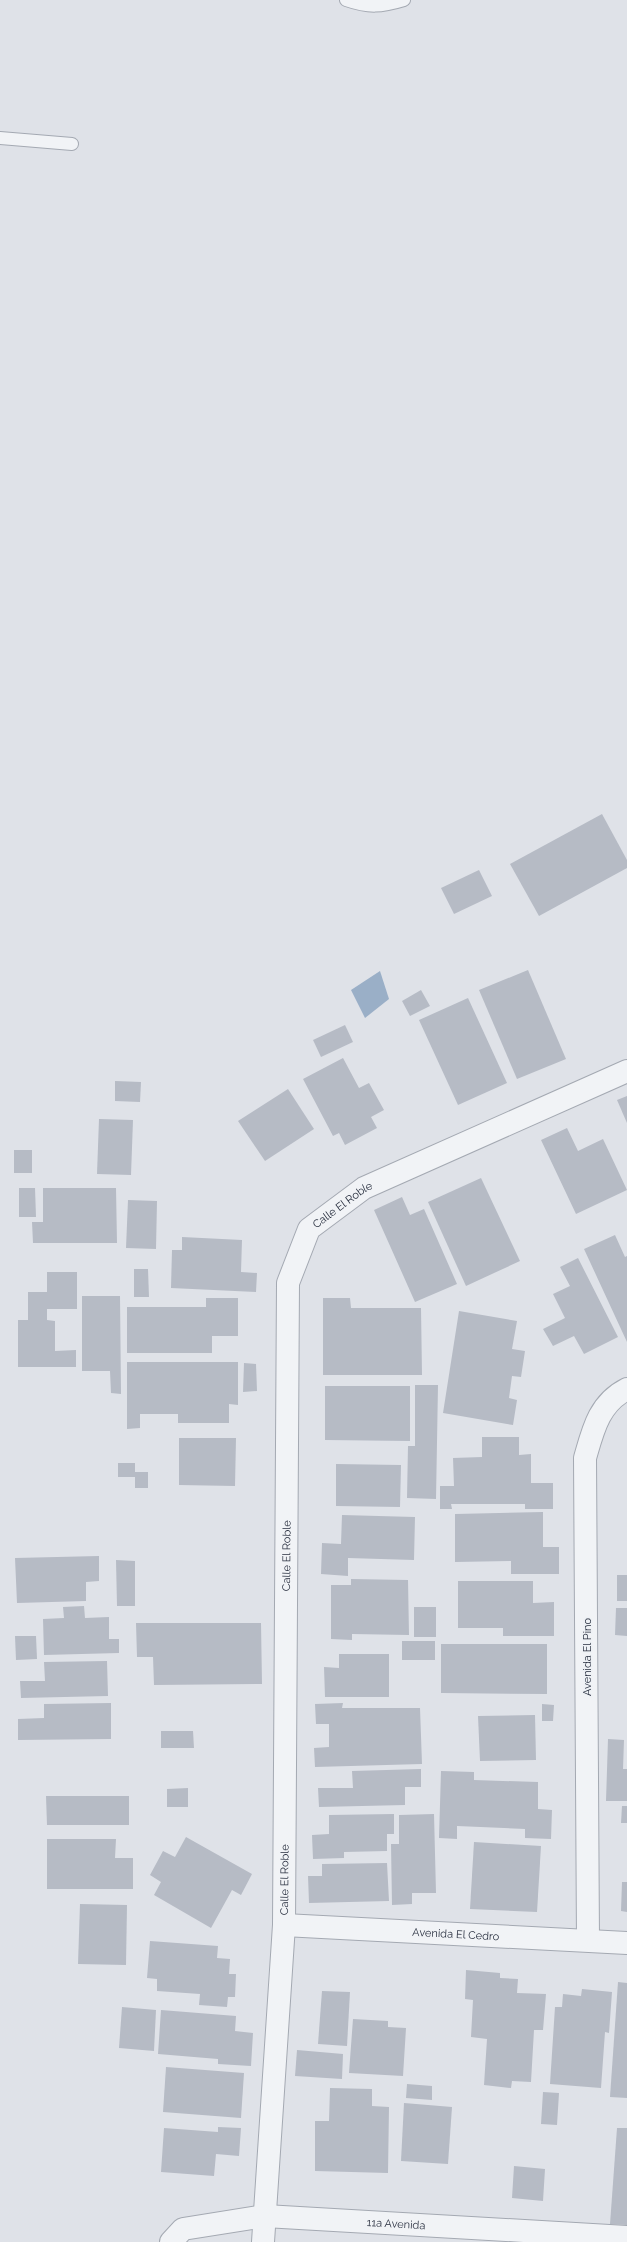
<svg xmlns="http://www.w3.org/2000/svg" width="627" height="2242" viewBox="0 0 627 2242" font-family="Raleway,sans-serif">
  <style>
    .water { fill: #9aafc7 }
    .building { fill: #b6bbc5 }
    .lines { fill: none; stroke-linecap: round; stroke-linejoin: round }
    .lane-casing { stroke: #a4a9b2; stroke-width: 14 }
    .street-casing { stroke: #a4a9b2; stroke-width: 24 }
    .lane { stroke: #f1f3f6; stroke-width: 12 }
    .street { stroke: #f1f3f6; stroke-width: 22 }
    .labels { text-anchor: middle; stroke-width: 3; stroke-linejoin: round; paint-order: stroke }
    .street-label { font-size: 11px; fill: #282f3f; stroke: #eef1f5 }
  </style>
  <rect width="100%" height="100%" fill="#dfe2e8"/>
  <path class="water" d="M 380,971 L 389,999 L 365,1018 L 351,990 Z"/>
  <g class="building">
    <path d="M 602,814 L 627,860 L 627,868 L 539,916 L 510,864 Z"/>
    <path d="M 479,870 L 492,896 L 454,914 L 441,888 Z"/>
    <path d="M 528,970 L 566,1059 L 517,1079 L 479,990 Z"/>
    <path d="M 421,990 L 430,1006 L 410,1016 L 402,1001 Z"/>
    <path d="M 468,998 L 507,1083 L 458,1105 L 419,1020 Z"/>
    <path d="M 345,1025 L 353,1042 L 321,1057 L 313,1040 Z"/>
    <path d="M 343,1058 L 359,1088 L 369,1083 L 384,1110 L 371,1117 L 377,1128 L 345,1145 L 339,1133 L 333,1136 L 303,1079 Z"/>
    <path d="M 115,1081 L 141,1082 L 140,1102 L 115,1101 Z"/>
    <path d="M 288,1089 L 314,1129 L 265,1161 L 238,1121 Z"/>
    <path d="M 627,1096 L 627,1123 L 617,1100 Z"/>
    <path d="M 99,1119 L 133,1120 L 131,1175 L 97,1174 Z"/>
    <path d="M 567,1128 L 578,1151 L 603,1139 L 627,1190 L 576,1214 L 541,1140 Z"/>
    <rect x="14" y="1150" width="18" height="23"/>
    <path d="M 481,1178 L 520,1261 L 466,1286 L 428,1202 Z"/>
    <path d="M 19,1188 L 35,1188 L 36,1217 L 19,1217 Z"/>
    <path d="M 43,1188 L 116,1188 L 117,1243 L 33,1243 L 32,1222 L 43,1222 Z"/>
    <path d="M 402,1197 L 410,1215 L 424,1209 L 457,1284 L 415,1302 L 374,1210 Z"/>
    <path d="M 128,1200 L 157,1201 L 156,1249 L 126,1248 Z"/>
    <path d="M 615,1235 L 625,1257 L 627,1256 L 627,1342 L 584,1249 Z"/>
    <path d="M 182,1237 L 242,1240 L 241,1272 L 257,1273 L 256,1292 L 171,1288 L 172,1250 L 182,1250 Z"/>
    <path d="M 578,1258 L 618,1337 L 584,1354 L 574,1336 L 553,1346 L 543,1329 L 565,1318 L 553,1294 L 570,1286 L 560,1267 Z"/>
    <path d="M 134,1269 L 148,1269 L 149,1297 L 134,1297 Z"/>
    <path d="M 47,1272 L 77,1272 L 77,1309 L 47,1309 L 47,1320 L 55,1321 L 55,1351 L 76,1350 L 76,1367 L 18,1367 L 18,1320 L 28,1320 L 28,1292 L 47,1292 Z"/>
    <path d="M 82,1296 L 120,1296 L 121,1394 L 111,1393 L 110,1371 L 82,1371 Z"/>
    <path d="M 206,1298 L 238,1298 L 238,1336 L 212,1336 L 212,1353 L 127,1353 L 127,1307 L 206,1307 Z"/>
    <path d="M 323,1298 L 350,1298 L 351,1308 L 421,1308 L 422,1375 L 323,1375 Z"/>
    <path d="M 459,1311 L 517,1321 L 512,1349 L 525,1351 L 521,1377 L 512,1376 L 509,1398 L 517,1400 L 513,1425 L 443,1413 Z"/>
    <path d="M 127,1362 L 238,1362 L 238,1405 L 229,1404 L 229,1423 L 178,1423 L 178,1414 L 140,1414 L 140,1428 L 127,1429 Z"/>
    <path d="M 244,1363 L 256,1364 L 257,1391 L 243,1392 Z"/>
    <path d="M 415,1385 L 438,1385 L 436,1499 L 407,1498 L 408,1446 L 415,1446 Z"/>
    <path d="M 325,1386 L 410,1386 L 410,1441 L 325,1440 Z"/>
    <path d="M 482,1437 L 519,1437 L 519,1455 L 531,1454 L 531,1483 L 553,1483 L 553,1509 L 525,1509 L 525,1504 L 451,1504 L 452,1509 L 440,1509 L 440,1486 L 454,1486 L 453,1458 L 482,1457 Z"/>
    <path d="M 179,1438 L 236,1438 L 235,1486 L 179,1485 Z"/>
    <path d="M 118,1463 L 135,1463 L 135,1472 L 148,1472 L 148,1488 L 135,1488 L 135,1477 L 118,1477 Z"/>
    <path d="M 336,1464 L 401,1465 L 400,1507 L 336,1506 Z"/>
    <path d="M 543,1512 L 543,1547 L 559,1547 L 559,1574 L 511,1574 L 511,1561 L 455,1562 L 455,1514 Z"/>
    <path d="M 342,1515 L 415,1517 L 414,1560 L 348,1558 L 348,1576 L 321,1574 L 322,1543 L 341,1544 Z"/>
    <path d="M 99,1556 L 99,1581 L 86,1582 L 86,1601 L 17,1603 L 15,1558 Z"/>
    <path d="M 116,1560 L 135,1561 L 135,1606 L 117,1606 Z"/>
    <rect x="617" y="1575" width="10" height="26"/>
    <path d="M 351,1579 L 408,1580 L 409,1635 L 352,1634 L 352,1640 L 331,1639 L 331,1585 L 351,1585 Z"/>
    <path d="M 458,1581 L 533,1581 L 533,1603 L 554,1602 L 554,1636 L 503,1636 L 503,1628 L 458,1628 Z"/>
    <path d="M 84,1606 L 85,1618 L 109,1617 L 109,1639 L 119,1639 L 119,1653 L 44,1655 L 43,1619 L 64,1618 L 63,1607 Z"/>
    <rect x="414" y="1607" width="22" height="30"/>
    <path d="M 616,1608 L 627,1608 L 627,1636 L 615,1635 Z"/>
    <path d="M 136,1623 L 261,1623 L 262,1684 L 154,1685 L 153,1657 L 137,1657 Z"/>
    <path d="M 15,1636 L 36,1636 L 37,1659 L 16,1660 Z"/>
    <rect x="402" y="1641" width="33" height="19"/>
    <path d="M 441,1644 L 547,1644 L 547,1694 L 441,1693 Z"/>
    <path d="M 339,1654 L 389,1654 L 389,1697 L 325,1697 L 324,1667 L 339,1668 Z"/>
    <path d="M 107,1661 L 108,1696 L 21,1698 L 20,1681 L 45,1681 L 44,1662 Z"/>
    <path d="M 111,1703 L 111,1739 L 18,1740 L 18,1719 L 44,1718 L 44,1704 Z"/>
    <path d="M 343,1703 L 342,1708 L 420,1708 L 422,1764 L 315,1767 L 314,1748 L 329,1747 L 329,1724 L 316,1724 L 315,1704 Z"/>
    <path d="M 542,1704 L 554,1705 L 553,1721 L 542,1721 Z"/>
    <path d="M 535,1715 L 536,1760 L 480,1761 L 478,1716 Z"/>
    <path d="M 161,1731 L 193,1731 L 194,1748 L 161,1748 Z"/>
    <path d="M 608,1739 L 624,1740 L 623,1769 L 627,1769 L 627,1801 L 606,1801 Z"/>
    <path d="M 421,1769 L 421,1787 L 405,1787 L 405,1805 L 319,1807 L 318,1788 L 353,1788 L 352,1771 Z"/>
    <path d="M 441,1771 L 474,1772 L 474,1780 L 538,1782 L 538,1809 L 552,1810 L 551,1839 L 525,1838 L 525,1829 L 457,1826 L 457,1839 L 439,1838 Z"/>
    <path d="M 188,1788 L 188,1807 L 167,1807 L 167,1789 Z"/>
    <path d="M 46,1796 L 129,1796 L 129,1825 L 47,1825 Z"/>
    <path d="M 622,1806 L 627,1806 L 627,1823 L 621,1823 Z"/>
    <path d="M 394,1814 L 394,1834 L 387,1834 L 387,1851 L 344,1852 L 344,1858 L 313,1859 L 312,1835 L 329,1834 L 329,1815 Z"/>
    <path d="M 434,1814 L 436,1893 L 412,1893 L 412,1904 L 392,1905 L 391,1844 L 399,1844 L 399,1815 Z"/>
    <path d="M 186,1837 L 252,1874 L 241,1895 L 232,1890 L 211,1928 L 154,1895 L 161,1882 L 150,1875 L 163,1851 L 175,1857 Z"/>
    <path d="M 47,1839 L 116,1839 L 115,1858 L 133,1858 L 133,1889 L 47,1889 Z"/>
    <path d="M 474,1842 L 541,1846 L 537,1912 L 470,1909 Z"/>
    <path d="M 387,1863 L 389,1901 L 309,1903 L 308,1876 L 322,1876 L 322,1864 Z"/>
    <path d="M 622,1882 L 627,1882 L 627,1912 L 621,1911 Z"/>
    <path d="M 80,1904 L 127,1905 L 126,1965 L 78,1964 Z"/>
    <path d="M 150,1941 L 218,1946 L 217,1958 L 230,1959 L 229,1974 L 236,1974 L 235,1997 L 228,1997 L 227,2007 L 199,2005 L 200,1994 L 157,1991 L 157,1979 L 147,1978 Z"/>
    <path d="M 466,1970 L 500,1973 L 500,1978 L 518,1979 L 517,1993 L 546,1994 L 543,2030 L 534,2030 L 531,2082 L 512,2081 L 511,2088 L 484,2085 L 487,2039 L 471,2037 L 473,2000 L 465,1999 Z"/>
    <path d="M 618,1982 L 627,1983 L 627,2098 L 610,2097 Z"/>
    <path d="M 582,1989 L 612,1992 L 609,2033 L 605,2032 L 601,2088 L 550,2084 L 555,2007 L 562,2007 L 563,1994 L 581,1996 Z"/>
    <path d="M 322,1991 L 350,1992 L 347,2046 L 318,2044 Z"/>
    <path d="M 122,2007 L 156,2010 L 154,2051 L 119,2048 Z"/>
    <path d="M 161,2010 L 236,2016 L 235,2031 L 253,2033 L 251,2066 L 218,2064 L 218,2059 L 158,2054 Z"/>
    <path d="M 353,2019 L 388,2021 L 388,2027 L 406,2028 L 403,2076 L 349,2073 Z"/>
    <path d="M 297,2050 L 343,2054 L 342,2079 L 295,2076 Z"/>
    <path d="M 166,2067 L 244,2073 L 241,2118 L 163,2112 Z"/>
    <path d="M 407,2084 L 432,2086 L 432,2100 L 406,2098 Z"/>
    <path d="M 330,2088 L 372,2089 L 372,2106 L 389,2107 L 388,2173 L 315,2171 L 315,2121 L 329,2121 Z"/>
    <path d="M 543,2092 L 559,2093 L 557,2125 L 541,2124 Z"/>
    <path d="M 404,2103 L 452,2107 L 448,2164 L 401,2161 Z"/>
    <path d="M 218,2127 L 241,2128 L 239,2156 L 216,2154 L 214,2176 L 161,2172 L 164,2128 L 218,2132 Z"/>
    <path d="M 617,2128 L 627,2128 L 627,2225 L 610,2224 Z"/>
    <path d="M 514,2166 L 545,2169 L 543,2201 L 512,2198 Z"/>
  </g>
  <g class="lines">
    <g class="lane-casing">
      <g id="lane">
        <path d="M 346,0 C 369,8 381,7 404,0"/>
        <path d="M 0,138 L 72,144"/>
      </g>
    </g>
    <g class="street-casing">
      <g id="street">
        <path id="s1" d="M 284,1925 L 627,1943"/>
        <path d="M 588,1940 L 585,1458 C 593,1430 599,1403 627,1389"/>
        <path id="s2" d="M 171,2242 L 183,2229 L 265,2216 L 627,2237"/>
        <path id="s3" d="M 263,2242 L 284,1925 L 288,1283 L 309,1229 L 364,1188 L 627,1071"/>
      </g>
    </g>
    <use href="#lane" class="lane"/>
    <use href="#street" class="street"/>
  </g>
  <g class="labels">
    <g class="street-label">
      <text dy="4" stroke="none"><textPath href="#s3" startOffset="1059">Calle El Roble</textPath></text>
      <text dy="4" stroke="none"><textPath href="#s3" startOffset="687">Calle El Roble</textPath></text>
      <text transform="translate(587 1657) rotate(-90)" y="4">Avenida El Pino</text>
      <text dy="4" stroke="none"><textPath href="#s3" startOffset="363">Calle El Roble</textPath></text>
      <text dy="4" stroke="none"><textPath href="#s1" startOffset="172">Avenida El Cedro</textPath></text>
      <text dy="4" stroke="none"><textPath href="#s2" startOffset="232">11a Avenida</textPath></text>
    </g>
  </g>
</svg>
